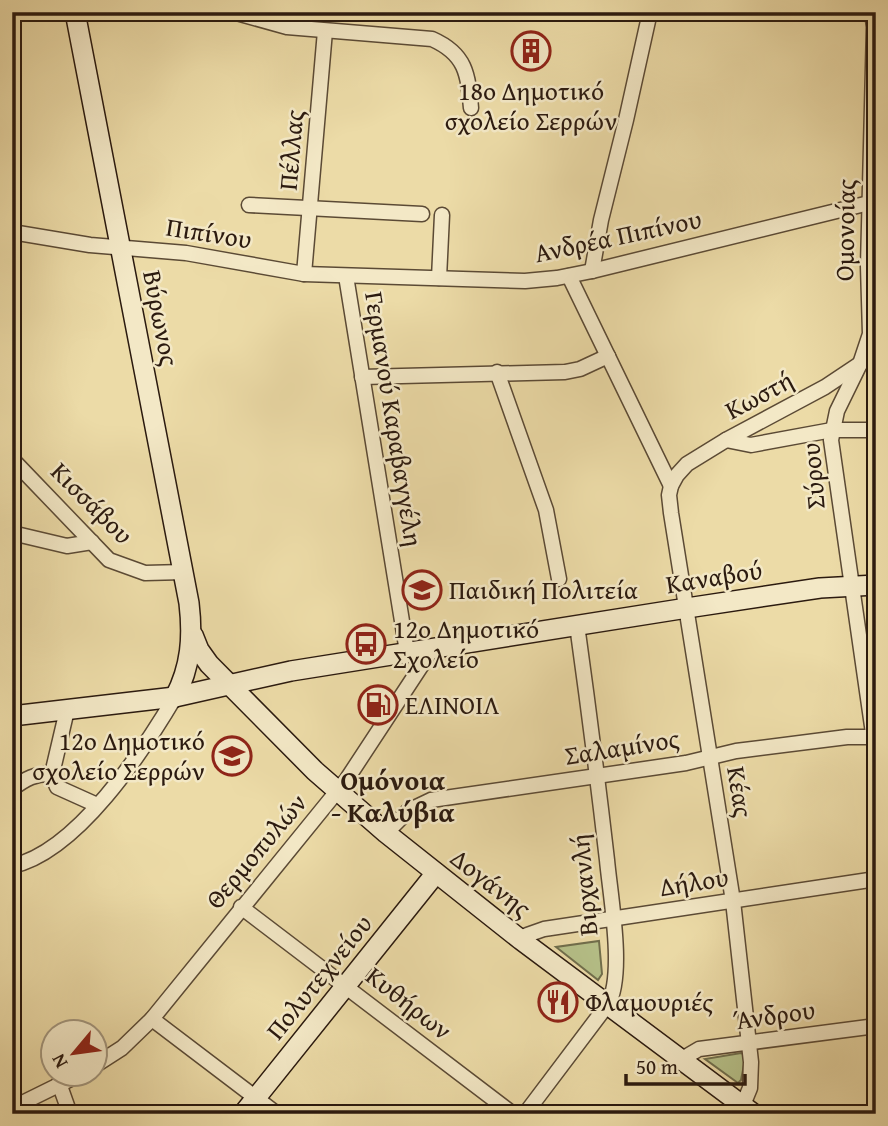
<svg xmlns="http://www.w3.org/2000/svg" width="888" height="1126" viewBox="0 0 888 1126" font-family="'Gentium Book Plus',serif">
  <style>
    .green { fill: #b6c189; stroke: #706e4c; stroke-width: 2 }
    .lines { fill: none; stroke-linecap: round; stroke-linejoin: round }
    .street-casing { stroke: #5b4a35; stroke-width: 17 }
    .secondary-casing { stroke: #2b1a0f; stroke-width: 22 }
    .street { stroke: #f3e8c6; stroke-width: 14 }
    .secondary { stroke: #f3e8c6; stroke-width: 19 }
    .labels { text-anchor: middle; stroke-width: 5; stroke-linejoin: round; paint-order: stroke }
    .poi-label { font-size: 26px; fill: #2b1a0f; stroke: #f3e8c6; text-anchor: start }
    .street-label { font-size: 26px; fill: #2b1a0f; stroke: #f3e8c6 }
    .neighbourhood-label { font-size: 28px; font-weight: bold; fill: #2b1a0f; stroke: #f3e8c6 }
  </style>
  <rect width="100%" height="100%" fill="#ecdba7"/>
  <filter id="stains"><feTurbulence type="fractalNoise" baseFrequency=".00286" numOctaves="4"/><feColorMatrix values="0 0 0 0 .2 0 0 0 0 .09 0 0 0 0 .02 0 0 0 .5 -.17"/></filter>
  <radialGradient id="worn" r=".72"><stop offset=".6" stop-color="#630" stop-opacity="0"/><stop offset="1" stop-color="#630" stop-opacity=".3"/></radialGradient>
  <g class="green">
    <path d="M 599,941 L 602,974 L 598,980 L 556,947 Z"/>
    <path d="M 741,1053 L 746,1055 L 741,1080 L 738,1083 L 705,1059 Z"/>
  </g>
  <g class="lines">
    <g class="street-casing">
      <g id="street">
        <path d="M 233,12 L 287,27 L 432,39 C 466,54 468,74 471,108"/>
        <path d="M 872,12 L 874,27 L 868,266 L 870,334 L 860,364 L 837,411 L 831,440 L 876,754"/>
        <path d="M 249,205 L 422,214"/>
        <path d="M 12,232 L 90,245 L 186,253 L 304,274 L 525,281 L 557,278 L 592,271 L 869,203"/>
        <path d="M 592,271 L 601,220 L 626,120 L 650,12"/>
        <path d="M 304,274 L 325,31"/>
        <path d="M 346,276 L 407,652"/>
        <path d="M 569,276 L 671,486"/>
        <path d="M 439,278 L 442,215"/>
        <path d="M 497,372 L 546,510 L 559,579"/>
        <path d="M 362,377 L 565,372 L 580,369 L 608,356"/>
        <path d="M 726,440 L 751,445 L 832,430 L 876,430"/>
        <path d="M 12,459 L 109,560 L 145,573 L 184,572"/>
        <path d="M 12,533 L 67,546 L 92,542"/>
        <path d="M 67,710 L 52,774 L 57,787 L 97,805"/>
        <path d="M 12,789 C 25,779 36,773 52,774"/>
        <path d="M 386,833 L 408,811 L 431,800 L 686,763 L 736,751 L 847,737 L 876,737"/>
        <path d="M 12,866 C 77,852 143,751 175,697"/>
        <path d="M 241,907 L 513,1114"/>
        <path d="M 521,940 L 527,935 L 544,929 L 876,879"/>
        <path d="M 152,1019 L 277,1114"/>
        <path d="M 682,1059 L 699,1049 L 876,1026"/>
        <path d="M 94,1066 L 122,1048 L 152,1019 L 347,779 L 433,648"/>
        <path d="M 59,1083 L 70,1114"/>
        <path d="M 743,1105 L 750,1088 L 751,1062 L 733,901 L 671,513 L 669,495 L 671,486 L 677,475 L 687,464 L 726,440 L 825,387 L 876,353"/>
        <path d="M 12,1108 L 81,1074"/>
        <path d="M 525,1114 L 608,1004 C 625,975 610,894 607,860 C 598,782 588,704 577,625"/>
      </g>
    </g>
    <g class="secondary-casing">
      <g id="secondary">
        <path d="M 75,12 L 189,603 C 193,637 191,666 175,697"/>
        <path d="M 193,635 L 199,650 L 209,664 L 315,771 L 386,833 L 521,940 L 754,1114"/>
        <path d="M 12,716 L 175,697 L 291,671 L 687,608 L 820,588 L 876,585"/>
        <path d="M 243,1114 L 436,873"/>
      </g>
    </g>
    <use href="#street" class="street"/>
    <use href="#secondary" class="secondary"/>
  </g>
  <defs>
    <g id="building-ring" transform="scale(2.0125)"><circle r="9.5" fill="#f3e8c6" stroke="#8f2418" stroke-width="1.5"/><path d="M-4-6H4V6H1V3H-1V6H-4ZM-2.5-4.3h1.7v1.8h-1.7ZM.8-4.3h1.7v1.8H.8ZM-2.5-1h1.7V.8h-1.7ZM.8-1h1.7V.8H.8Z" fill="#8f2418"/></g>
    <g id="school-ring" transform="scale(2.0125)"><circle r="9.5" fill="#f3e8c6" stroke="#8f2418" stroke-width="1.5"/><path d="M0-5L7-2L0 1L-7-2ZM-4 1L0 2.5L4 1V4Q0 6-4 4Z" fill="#8f2418"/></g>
    <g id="bus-ring" transform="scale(2.0125)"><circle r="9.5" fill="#f3e8c6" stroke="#8f2418" stroke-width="1.5"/><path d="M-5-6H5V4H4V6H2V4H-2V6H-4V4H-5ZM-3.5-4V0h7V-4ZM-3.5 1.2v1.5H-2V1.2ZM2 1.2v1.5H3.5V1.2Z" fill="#8f2418"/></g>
    <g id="fuel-ring" transform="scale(2.0125)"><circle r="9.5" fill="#f3e8c6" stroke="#8f2418" stroke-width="1.5"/><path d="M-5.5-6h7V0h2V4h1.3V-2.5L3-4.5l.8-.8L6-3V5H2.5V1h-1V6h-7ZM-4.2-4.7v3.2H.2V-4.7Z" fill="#8f2418"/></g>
    <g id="restaurant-ring" transform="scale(2.0125)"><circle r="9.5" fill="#f3e8c6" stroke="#8f2418" stroke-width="1.5"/><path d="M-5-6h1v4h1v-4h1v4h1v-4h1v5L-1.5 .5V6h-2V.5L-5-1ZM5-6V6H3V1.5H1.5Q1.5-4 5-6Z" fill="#8f2418"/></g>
  </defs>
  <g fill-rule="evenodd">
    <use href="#building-ring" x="531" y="51"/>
    <use href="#school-ring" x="422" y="590"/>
    <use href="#bus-ring" x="366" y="644"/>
    <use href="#fuel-ring" x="378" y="705"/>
    <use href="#school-ring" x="232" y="756"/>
    <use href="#restaurant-ring" x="558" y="1002"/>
  </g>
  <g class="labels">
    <g class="poi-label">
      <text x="531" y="100" text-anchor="middle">18ο Δημοτικό<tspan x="531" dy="30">σχολείο Σερρών</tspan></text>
      <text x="449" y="599">Παιδική Πολιτεία</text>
      <text x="393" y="638">12ο Δημοτικό<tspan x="393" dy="30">Σχολείο</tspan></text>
      <text x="405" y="714">ΕΛΙΝΟΙΛ</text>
      <text x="205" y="750" text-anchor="end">12ο Δημοτικό<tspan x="205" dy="30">σχολείο Σερρών</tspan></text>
      <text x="585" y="1011">Φλαμουριές</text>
    </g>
    <g class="street-label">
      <text transform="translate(291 150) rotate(-85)" y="9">Πέλλας</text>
      <text transform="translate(845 230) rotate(-89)" y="9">Ομονοίας</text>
      <text transform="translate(209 233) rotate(9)" y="9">Πιπίνου</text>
      <text transform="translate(618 236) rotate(-12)" y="9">Ανδρέα Πιπίνου</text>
      <text transform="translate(161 318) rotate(79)" y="9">Βύρωνος</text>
      <text transform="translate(759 395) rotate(-28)" y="9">Κωστή</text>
      <text transform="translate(394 419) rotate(81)" y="9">Γερμανού Καραβαγγέλη</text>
      <text transform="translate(813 476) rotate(-95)" y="9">Σύρου</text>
      <text transform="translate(92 503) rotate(45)" y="9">Κισσάβου</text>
      <text transform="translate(714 577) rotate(-9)" y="9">Καναβού</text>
      <text transform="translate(622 747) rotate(-9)" y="9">Σαλαμίνος</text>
      <text transform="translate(740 792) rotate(81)" y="9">Κέας</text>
      <text transform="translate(256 851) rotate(-50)" y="9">Θερμοπυλών</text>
      <text transform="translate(694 882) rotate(-9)" y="9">Δήλου</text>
      <text transform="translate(491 883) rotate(38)" y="9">Δογάνης</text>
      <text transform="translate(584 885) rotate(-95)" y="9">Βιρχανλή</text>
      <text transform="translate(319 977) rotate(-51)" y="9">Πολυτεχνείου</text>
      <text transform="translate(409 1003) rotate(38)" y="9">Κυθήρων</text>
      <text transform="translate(774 1015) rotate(-8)" y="9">Άνδρου</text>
    </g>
    <g class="neighbourhood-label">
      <text x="393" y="790">Ομόνοια<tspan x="393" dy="32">- Καλύβια</tspan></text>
    </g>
  </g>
  <rect width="888" height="1126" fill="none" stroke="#ecdba7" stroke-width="42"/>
  <rect x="14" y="14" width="860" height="1098" fill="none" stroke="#2b1a0f" stroke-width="3.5"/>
  <rect x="21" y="21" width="846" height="1084" fill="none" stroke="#2b1a0f" stroke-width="2"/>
  <g transform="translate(74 1053) rotate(241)"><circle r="33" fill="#f3e8c6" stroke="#a3967d" stroke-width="2"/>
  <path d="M0-5L12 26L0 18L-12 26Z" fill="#8f2418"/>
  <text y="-10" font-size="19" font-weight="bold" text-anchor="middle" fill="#2b1a0f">N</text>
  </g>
  <path d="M626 1074v10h119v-10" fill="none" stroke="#2b1a0f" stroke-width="3.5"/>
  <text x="636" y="1074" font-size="21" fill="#2b1a0f" stroke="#f3e8c6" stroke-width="5" paint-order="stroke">50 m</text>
  <rect width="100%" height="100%" filter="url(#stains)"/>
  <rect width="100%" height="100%" fill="url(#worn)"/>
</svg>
